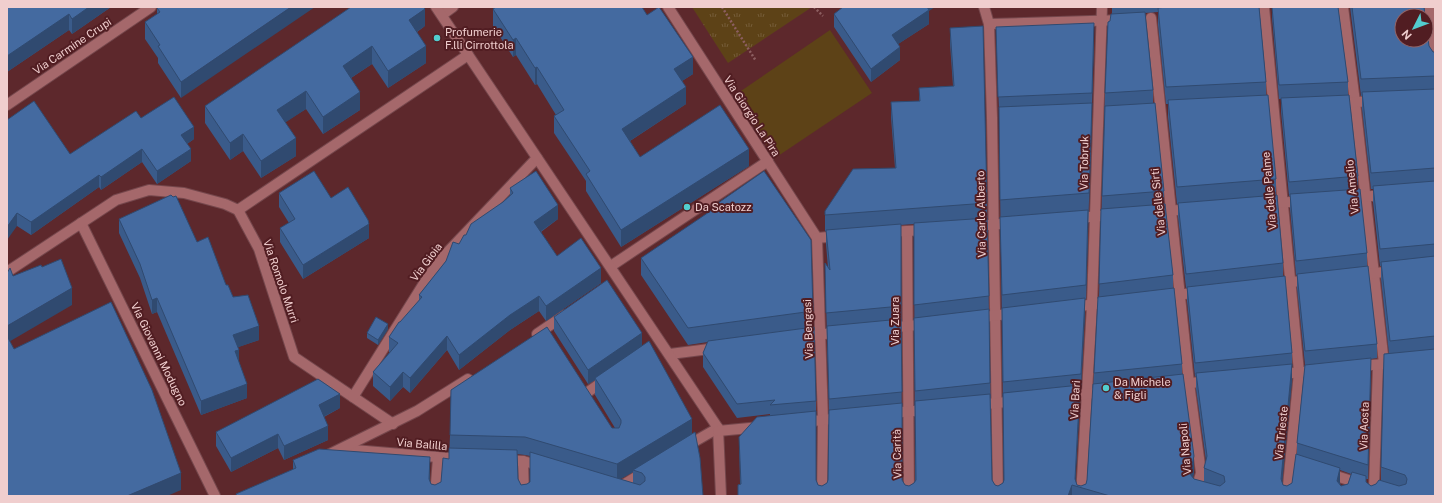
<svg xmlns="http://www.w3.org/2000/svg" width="1442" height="503" viewBox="0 0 1442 503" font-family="'Public Sans',sans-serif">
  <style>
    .green { fill: #5d4217 }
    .park { fill: url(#park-tufts) }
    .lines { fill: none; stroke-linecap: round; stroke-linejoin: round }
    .street-casing { stroke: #75474c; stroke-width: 12 }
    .secondary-casing { stroke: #75474c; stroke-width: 12 }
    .path { stroke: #8c5e60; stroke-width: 2.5; stroke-dasharray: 2 2; stroke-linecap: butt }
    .street { stroke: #a5686b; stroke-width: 10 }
    .secondary { stroke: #a5686b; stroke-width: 10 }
    .wall { fill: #3a5b8a; fill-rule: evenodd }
    .shaded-wall { fill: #304a70 }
    .building { fill: #446aa0; stroke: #304a70 }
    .poi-dot { fill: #52cdcf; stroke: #511d22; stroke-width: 1.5 }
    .labels { text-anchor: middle; stroke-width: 4; stroke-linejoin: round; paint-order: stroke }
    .poi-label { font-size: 11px; fill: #f0cece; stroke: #511d22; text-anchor: start }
    .street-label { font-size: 11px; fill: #f0cece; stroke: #511d22 }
  </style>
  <defs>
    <pattern id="park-tufts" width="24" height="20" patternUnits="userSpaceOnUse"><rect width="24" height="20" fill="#5d4217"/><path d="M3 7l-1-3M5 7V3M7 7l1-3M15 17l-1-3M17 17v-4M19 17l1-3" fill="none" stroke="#755c38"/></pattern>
  </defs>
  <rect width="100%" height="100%" fill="#5d282c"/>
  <path class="green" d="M 830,30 L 872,93 L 775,158 L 735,95 Z"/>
  <path class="park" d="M 692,7 L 812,7 L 728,63 Z"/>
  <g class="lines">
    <g class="street-casing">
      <g id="street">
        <path d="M 668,7 L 817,238"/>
        <path d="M 984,7 L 989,24 L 992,118 L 998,496"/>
        <path d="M 1264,7 L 1299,372 L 1287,496"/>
        <path d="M 1343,7 L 1355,102 L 1384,364"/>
        <path d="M 1429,7 L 1435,62"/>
        <path d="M 442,15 L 453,7"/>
        <path d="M 1151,18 L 1189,383 L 1201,473 L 1196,489 L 1219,496"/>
        <path d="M 989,24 L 1123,20"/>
        <path d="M 1337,103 L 1375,101"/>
        <path d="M 7,105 L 151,7"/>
        <path d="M 1347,198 L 1385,195"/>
        <path d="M 1265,204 L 1303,201"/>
        <path d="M 238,210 L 468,55"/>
        <path d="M 1154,212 L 1191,209"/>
        <path d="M 1076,218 L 1114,215"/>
        <path d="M 81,223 L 215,496"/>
        <path d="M 974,226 L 1014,223"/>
        <path d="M 907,231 L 909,496"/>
        <path d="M 888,232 L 926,230"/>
        <path d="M 817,238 L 838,236"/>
        <path d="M 817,238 L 823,420 L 822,496"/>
        <path d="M 611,266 L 768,161"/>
        <path d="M 7,272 L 116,200 L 149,190 L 184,193 L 225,204 L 238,210 L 259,249 L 294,357 L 393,424"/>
        <path d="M 1355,275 L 1395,271"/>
        <path d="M 1272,284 L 1311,280"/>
        <path d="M 1162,297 L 1200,292"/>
        <path d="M 1073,307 L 1111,302"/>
        <path d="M 976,318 L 1015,313"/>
        <path d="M 888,328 L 928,324"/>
        <path d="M 537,334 L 565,315"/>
        <path d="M 801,337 L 840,332"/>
        <path d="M 670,354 L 717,348"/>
        <path d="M 585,394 L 605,380"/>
        <path d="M 353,397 L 428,277 L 442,258 L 537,158"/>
        <path d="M 685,447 L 718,428"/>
        <path d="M 342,449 L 461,459"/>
        <path d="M 326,456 L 417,411 L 468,379"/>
        <path d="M 503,460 L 523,461 L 542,466"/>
        <path d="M 523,461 L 524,496"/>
        <path d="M 1327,473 L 1361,484"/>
        <path d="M 618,488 L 644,472"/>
        <path d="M 435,496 L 438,458"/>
        <path d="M 1081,496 L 1092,305 L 1102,7"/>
        <path d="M 1372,496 L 1374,488 L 1378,365"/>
      </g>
    </g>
    <g class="secondary-casing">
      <g id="secondary">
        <path d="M 436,7 L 718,428 L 721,496"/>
        <path d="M 1359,366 L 1397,363"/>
        <path d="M 1279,374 L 1317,371"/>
        <path d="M 1172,385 L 1210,381"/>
        <path d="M 1067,396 L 1106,392"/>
        <path d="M 977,405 L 1017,401"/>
        <path d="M 889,413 L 927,410"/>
        <path d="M 804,422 L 842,418"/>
        <path d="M 718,431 L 760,427"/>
      </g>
    </g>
    <g class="path">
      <path d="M 722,7 L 756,61"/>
      <path d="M 814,7 L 823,16"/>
    </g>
    <use href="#street" class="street"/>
    <use href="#secondary" class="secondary"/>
  </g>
  <g class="wall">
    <path d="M 7,7 L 111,7 L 72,34 L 69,30 L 7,72 Z"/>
    <path d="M 210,7 L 181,98 L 158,63 L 158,58 L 145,39 L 145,22 L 157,14 L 157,8 Z"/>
    <path d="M 1112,7 L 1259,7 L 1266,82 L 1266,95 L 1276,179 L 1276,196 L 1283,263 L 1283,276 L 1292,353 L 1292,380 L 1282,482 L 1283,485 L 1287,486 L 1292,483 L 1297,455 L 1297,443 L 1305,365 L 1297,288 L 1297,275 L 1296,275 L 1290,209 L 1290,196 L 1289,196 L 1281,112 L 1281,99 L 1279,99 L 1272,18 L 1272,7 L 1338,7 L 1348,82 L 1348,95 L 1358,176 L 1358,189 L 1367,253 L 1367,266 L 1377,344 L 1377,358 L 1371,359 L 1368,479 L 1366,479 L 1366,482 L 1371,486 L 1376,484 L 1381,480 L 1381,467 L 1389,354 L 1381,279 L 1381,266 L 1380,266 L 1373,202 L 1373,189 L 1371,189 L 1362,109 L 1362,96 L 1361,96 L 1350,7 L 1424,7 L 1429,46 L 1433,52 L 1435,52 L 1435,496 L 738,496 L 738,485 L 740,484 L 739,437 L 770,416 L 770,414 L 737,418 L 703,367 L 703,353 L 708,342 L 688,345 L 641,275 L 641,258 L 711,211 L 711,208 L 813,311 L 813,327 L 816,401 L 816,480 L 818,485 L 822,486 L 827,483 L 828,480 L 829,413 L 825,263 L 828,268 L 826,244 L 826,231 L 825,231 L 825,211 L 895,168 L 891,118 L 891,102 L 919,101 L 919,88 L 953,86 L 950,44 L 950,28 L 987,203 L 992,480 L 995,485 L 998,486 L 1003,483 L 1004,480 L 999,111 L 996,27 L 1094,37 L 1086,299 L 1085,299 L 1085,312 L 1081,388 L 1080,388 L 1080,401 L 1075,481 L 1077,485 L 1081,486 L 1086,484 L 1087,480 L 1099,297 L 1105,93 L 1112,14 ZM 1158,12 L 1158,25 L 1166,104 L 1168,104 L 1168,117 L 1177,204 L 1178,204 L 1178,217 L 1186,288 L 1187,288 L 1187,301 L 1195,377 L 1196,376 L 1196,389 L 1206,461 L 1204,468 L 1204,482 L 1194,479 L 1193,478 L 1194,472 L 1182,375 L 1182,364 L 1173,288 L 1173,275 L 1164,204 L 1164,191 L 1153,104 L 1153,90 L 1145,13 ZM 914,224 L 915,480 L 914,483 L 909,486 L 905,485 L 902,480 L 901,225 ZM 1340,470 L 1351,474 L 1348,484 L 1341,486 L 1340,484 Z"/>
    <path d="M 493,9 L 647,15 L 693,74 L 682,81 L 686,104 L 630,141 L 640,157 L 749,166 L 621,247 L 586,191 L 586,181 L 554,133 L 554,116 L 556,115 L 537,84 L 535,85 L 516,55 L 513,57 L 493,26 Z"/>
    <path d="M 929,11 L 929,24 L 898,44 L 900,60 L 871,82 L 834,27 L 834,14 Z"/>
    <path d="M 425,26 L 417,32 L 426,63 L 388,88 L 372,64 L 351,78 L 360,110 L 323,134 L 306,109 L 285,122 L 296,156 L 261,178 L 243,151 L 230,160 L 205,123 L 205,106 Z"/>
    <path d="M 141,118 L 194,139 L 187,144 L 191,161 L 157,184 L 142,162 L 101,190 L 99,187 L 31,235 L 17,226 L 7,120 L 70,154 Z"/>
    <path d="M 510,188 L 558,219 L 541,232 L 557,256 L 601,283 L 546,321 L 539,311 L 510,330 L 459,370 L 447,350 L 410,393 L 403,387 L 390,401 L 373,386 L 373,372 L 390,352 L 389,352 L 389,337 L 419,301 L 419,295 L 446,261 L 466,235 L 510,196 Z"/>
    <path d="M 279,193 L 331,198 L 369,238 L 303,279 L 280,242 L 280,228 L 289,223 L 279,207 Z"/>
    <path d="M 119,219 L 197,242 L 226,285 L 259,340 L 238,347 L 239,362 L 247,398 L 201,415 L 157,312 L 152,314 L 140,278 L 119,233 Z"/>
    <path d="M 554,317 L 642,346 L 692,434 L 703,496 L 236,496 L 236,494 L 293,470 L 293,460 L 430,474 L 430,481 L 431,484 L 435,485 L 441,482 L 449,459 L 450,435 L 615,428 L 595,395 L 595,380 L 588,384 L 554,331 ZM 517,454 L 525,455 L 530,456 L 530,482 L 527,484 L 521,485 L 518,479 ZM 633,472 L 633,483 L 620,479 Z"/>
    <path d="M 388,329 L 378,345 L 367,338 L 367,333 Z"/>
    <path d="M 340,408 L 324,417 L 328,440 L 284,460 L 278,448 L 231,472 L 216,446 L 216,432 Z"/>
  </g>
  <g class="shaded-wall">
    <path d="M 89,7 L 111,7 L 72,34 L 72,19 Z"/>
    <path d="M 291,7 L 315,7 L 181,98 L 181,82 Z"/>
    <path d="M 923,7 L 935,7 L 929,11 L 929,24 L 892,48 L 892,35 Z"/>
    <path d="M 425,9 L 425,26 L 409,37 L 409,20 Z"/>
    <path d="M 69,14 L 69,30 L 7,72 L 7,56 Z"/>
    <path d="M 1094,23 L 1094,37 L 1092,107 L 1092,93 Z"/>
    <path d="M 516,38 L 516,55 L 513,57 L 513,40 Z"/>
    <path d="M 372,46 L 372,64 L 343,83 L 343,66 Z"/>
    <path d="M 426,46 L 426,63 L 388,88 L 388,71 Z"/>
    <path d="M 900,47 L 900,60 L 871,82 L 871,69 Z"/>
    <path d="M 693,57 L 693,74 L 674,86 L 674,69 Z"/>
    <path d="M 537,67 L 537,84 L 535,85 L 535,68 Z"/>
    <path d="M 686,87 L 686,104 L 622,146 L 622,129 Z"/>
    <path d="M 306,91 L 306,109 L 277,128 L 277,110 Z"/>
    <path d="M 360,92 L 360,110 L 323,134 L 323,117 Z"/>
    <path d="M 1092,103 L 1092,120 L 1089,211 L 1089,193 Z"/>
    <path d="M 194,127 L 194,139 L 181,148 L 181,135 Z"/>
    <path d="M 243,134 L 243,151 L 230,160 L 230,143 Z"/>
    <path d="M 296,138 L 296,156 L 261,178 L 261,161 Z"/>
    <path d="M 142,149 L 142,162 L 101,190 L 101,177 Z"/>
    <path d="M 191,149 L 191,161 L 157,184 L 157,171 Z"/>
    <path d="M 749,149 L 749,166 L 621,247 L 621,230 Z"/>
    <path d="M 99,175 L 99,187 L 31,235 L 31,222 Z"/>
    <path d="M 558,205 L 558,219 L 534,236 L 534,222 Z"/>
    <path d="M 1088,210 L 1088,224 L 1086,299 L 1086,285 Z"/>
    <path d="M 17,213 L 17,226 L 7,240 L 7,227 Z"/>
    <path d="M 369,224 L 369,238 L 303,279 L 303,265 Z"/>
    <path d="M 601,268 L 601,283 L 546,321 L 546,306 Z"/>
    <path d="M 72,288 L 72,305 L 7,343 L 7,326 Z"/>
    <path d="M 539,296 L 539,311 L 510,330 L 459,370 L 459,355 L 510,315 Z"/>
    <path d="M 157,298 L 157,312 L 152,314 L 152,300 Z"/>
    <path d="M 1085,298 L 1085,312 L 1081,388 L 1081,374 Z"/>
    <path d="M 388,324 L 388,329 L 378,345 L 378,340 Z"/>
    <path d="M 259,326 L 259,340 L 233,349 L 233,335 Z"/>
    <path d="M 642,333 L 642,347 L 595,378 L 595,380 L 588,384 L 588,370 Z"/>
    <path d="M 447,336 L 447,350 L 410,393 L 410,378 Z"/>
    <path d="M 239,350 L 239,363 L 235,351 Z"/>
    <path d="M 1371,358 L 1371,372 L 1368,479 L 1368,465 Z"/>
    <path d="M 1292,364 L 1292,380 L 1281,495 L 1281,479 Z"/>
    <path d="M 403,372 L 403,387 L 390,401 L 390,387 Z"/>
    <path d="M 247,384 L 247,398 L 201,415 L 201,401 Z"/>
    <path d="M 1080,385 L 1080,401 L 1075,486 L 1075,479 Z"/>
    <path d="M 340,394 L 340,408 L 319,419 L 319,405 Z"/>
    <path d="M 692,419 L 692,436 L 633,470 L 633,472 L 617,481 L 617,464 Z"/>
    <path d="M 328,426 L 328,440 L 284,460 L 284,446 Z"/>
    <path d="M 278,434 L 278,448 L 231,472 L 231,458 Z"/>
    <path d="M 1194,456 L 1194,472 L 1190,491 L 1190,474 Z"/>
    <path d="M 430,457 L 430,474 L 429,496 L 429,479 Z"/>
    <path d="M 1340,468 L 1340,484 L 1337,481 Z"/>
    <path d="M 181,473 L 181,490 L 167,496 L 127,496 Z"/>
    <path d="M 1072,485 L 1072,496 L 1068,496 Z"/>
  </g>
  <g class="building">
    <path d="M 7,7 L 89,7 L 72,19 L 69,14 L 7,56 Z"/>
    <path d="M 159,7 L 210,7 L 211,8 L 212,7 L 291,7 L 181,82 L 158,46 L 160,45 L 145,22 L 160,12 L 157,8 Z"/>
    <path d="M 351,7 L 423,7 L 425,9 L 409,20 L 426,46 L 388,71 L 372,46 L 343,66 L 360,92 L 323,117 L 306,91 L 277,110 L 296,138 L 261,161 L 243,134 L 230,143 L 205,106 Z"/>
    <path d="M 496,7 L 642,7 L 647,15 L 659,7 L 693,57 L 674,69 L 686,87 L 622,129 L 640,157 L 720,105 L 749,149 L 621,230 L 586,174 L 590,171 L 554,116 L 564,110 L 537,67 L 535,68 L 516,38 L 513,40 L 493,9 Z"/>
    <path d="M 843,7 L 927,7 L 929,10 L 892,35 L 900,47 L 871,69 L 834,14 Z"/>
    <path d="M 1167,7 L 1259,7 L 1266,82 L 1166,87 L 1158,8 Z"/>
    <path d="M 1272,7 L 1338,7 L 1348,82 L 1279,85 Z"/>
    <path d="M 1352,7 L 1424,7 L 1425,16 L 1402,16 L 1402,40 L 1426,40 L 1426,23 L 1429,46 L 1433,52 L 1435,52 L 1435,76 L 1361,79 Z"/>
    <path d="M 1145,12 L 1153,90 L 1105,93 L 1108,22 L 1110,21 L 1111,14 Z"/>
    <path d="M 1094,23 L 1092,93 L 998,97 L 996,27 Z"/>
    <path d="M 983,26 L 987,203 L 825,215 L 825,211 L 853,169 L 896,168 L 891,102 L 920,101 L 919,88 L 954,86 L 950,28 Z"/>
    <path d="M 1435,89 L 1435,168 L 1371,173 L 1362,92 Z"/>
    <path d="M 1268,95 L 1276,179 L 1177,187 L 1168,100 Z"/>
    <path d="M 1349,95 L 1358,176 L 1289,182 L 1281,98 Z"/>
    <path d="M 174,97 L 194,127 L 181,135 L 191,149 L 157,171 L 142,149 L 101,177 L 99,175 L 31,222 L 17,213 L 7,227 L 7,120 L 34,101 L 70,154 L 136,111 L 141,118 Z"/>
    <path d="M 1092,103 L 1089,193 L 1000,200 L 999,107 Z"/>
    <path d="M 1155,103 L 1164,191 L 1102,196 L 1105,106 Z"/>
    <path d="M 314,171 L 331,198 L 348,187 L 368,220 L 369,224 L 303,265 L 280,228 L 295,219 L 279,193 Z"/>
    <path d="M 536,171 L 558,205 L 534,222 L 557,256 L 581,238 L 601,268 L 546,306 L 539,296 L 510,315 L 459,355 L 447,336 L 410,378 L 403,372 L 390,387 L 373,372 L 398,343 L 389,337 L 399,322 L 400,322 L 422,297 L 419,295 L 446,261 L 453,242 L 459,244 L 464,235 L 466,235 L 471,224 L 503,202 L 513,193 L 510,188 Z"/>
    <path d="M 764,171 L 811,240 L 813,311 L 688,328 L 641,258 L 712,210 L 711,208 Z"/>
    <path d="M 1435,181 L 1435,244 L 1380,249 L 1373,186 Z"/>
    <path d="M 1360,189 L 1367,253 L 1296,261 L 1290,194 Z"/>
    <path d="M 171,195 L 173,197 L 176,196 L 197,242 L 208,237 L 226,285 L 228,285 L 233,297 L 248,295 L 259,326 L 233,335 L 239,350 L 235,351 L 247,384 L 201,401 L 157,298 L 152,300 L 140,264 L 119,219 Z"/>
    <path d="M 1277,195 L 1283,263 L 1186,274 L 1178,203 Z"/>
    <path d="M 1165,204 L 1173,275 L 1099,284 L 1101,209 Z"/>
    <path d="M 1088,210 L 1086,285 L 1002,295 L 1000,217 Z"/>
    <path d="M 987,218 L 989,296 L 914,305 L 914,223 Z"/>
    <path d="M 901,224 L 901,306 L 826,313 L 825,263 L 830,270 L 826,230 Z"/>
    <path d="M 1435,256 L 1435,336 L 1390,341 L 1381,262 Z"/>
    <path d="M 61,259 L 72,288 L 7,326 L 7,273 L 10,268 L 13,276 L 41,265 L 42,267 Z"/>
    <path d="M 1368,266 L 1377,344 L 1305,351 L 1297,274 Z"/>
    <path d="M 1285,276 L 1292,353 L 1195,363 L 1187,287 Z"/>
    <path d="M 607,280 L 642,333 L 588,370 L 554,317 Z"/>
    <path d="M 1174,288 L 1182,364 L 1094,373 L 1098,297 Z"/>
    <path d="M 1085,298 L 1081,374 L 1003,382 L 1002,308 Z"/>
    <path d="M 111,302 L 152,390 L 181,473 L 127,496 L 7,496 L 7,336 L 14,349 Z"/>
    <path d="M 989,309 L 990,383 L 915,391 L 914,318 Z"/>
    <path d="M 376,317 L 388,324 L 378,340 L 367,333 Z"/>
    <path d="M 901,319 L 902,392 L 829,399 L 827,326 Z"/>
    <path d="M 547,327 L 612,428 L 619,428 L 621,423 L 621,420 L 595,378 L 649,341 L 692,419 L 617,464 L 525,437 L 450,435 L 451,390 Z"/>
    <path d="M 814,327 L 816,401 L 770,405 L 775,400 L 737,404 L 703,353 L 708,341 Z"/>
    <path d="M 1435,349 L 1435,496 L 1110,496 L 1072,485 L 1068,496 L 738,496 L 738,485 L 741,484 L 739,437 L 757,417 L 816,411 L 816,480 L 818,485 L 822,486 L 827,483 L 828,480 L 829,410 L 902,403 L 902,480 L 905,485 L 909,486 L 914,483 L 916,480 L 915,401 L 990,394 L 992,480 L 995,485 L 998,486 L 1003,483 L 1004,480 L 1003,393 L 1080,385 L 1075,479 L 1077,485 L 1081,486 L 1086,484 L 1087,480 L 1093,384 L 1183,374 L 1194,456 L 1190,474 L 1194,479 L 1220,486 L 1225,482 L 1224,476 L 1204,468 L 1207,456 L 1196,373 L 1292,364 L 1281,479 L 1283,485 L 1287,486 L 1292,483 L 1296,454 L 1340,468 L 1337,481 L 1341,486 L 1348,484 L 1352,472 L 1366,476 L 1366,482 L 1371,486 L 1376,484 L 1379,480 L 1399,486 L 1406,484 L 1407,479 L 1405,475 L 1381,467 L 1384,354 Z"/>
    <path d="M 1371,358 L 1368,465 L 1297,443 L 1305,365 Z"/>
    <path d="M 318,379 L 340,394 L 319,405 L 328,426 L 284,446 L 278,434 L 231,458 L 216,432 Z"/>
    <path d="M 695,432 L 700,458 L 703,496 L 237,496 L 236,494 L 296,468 L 293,460 L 319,449 L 430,457 L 429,479 L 431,484 L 435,485 L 441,482 L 443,458 L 449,459 L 449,448 L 517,450 L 518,479 L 521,485 L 527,484 L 530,482 L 530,452 L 640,485 L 645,481 L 645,477 L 642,473 L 633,470 Z"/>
  </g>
  <g class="poi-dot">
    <circle cx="437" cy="38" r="4"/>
    <circle cx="687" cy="207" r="4"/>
    <circle cx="1106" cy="388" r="4"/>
  </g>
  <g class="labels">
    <g class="poi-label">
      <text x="445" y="36">Profumerie<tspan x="445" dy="13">F.lli Cirrottola</tspan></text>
      <text x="695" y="211">Da Scatozz</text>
      <text x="1114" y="386">Da Michele<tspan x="1114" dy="13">&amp; Figli</tspan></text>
    </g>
    <g class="street-label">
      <text transform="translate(72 46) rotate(-34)" y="4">Via Carmine Crupi</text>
      <text transform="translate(752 116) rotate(57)" y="4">Via Giorgio La Pira</text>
      <text transform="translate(1084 163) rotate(-89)" y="4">Via Tobruk</text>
      <text transform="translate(1352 187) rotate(-96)" y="4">Via Amelio</text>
      <text transform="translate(1269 191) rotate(-95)" y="4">Via delle Palme</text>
      <text transform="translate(1158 202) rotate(-96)" y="4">Via delle Sirti</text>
      <text transform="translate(981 214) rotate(-91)" y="4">Via Carlo Alberto</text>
      <text transform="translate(426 262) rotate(-53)" y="4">Via Gioia</text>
      <text transform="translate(281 281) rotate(71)" y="4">Via Romolo Murri</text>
      <text transform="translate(895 321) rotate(-90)" y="4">Via Zuara</text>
      <text transform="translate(808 329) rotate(-92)" y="4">Via Bengasi</text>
      <text transform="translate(159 354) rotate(64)" y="4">Via Giovanni Modugno</text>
      <text transform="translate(1075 400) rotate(-87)" y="4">Via Bari</text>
      <text transform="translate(1364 426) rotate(-88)" y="4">Via Aosta</text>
      <text transform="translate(1281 433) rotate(-84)" y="4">Via Trieste</text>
      <text transform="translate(422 444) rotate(5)" y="4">Via Balilla</text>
      <text transform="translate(1185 449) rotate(-95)" y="4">Via Napoli</text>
      <text transform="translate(897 454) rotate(-91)" y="4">Via Carità</text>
    </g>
  </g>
  <rect width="1442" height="503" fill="none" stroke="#f0cece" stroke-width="16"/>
  <g transform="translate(1414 28) rotate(228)"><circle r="19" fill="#511d22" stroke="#916467"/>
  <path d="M0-3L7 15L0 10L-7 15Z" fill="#52cdcf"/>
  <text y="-6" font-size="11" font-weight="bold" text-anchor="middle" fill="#f0cece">N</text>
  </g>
</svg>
